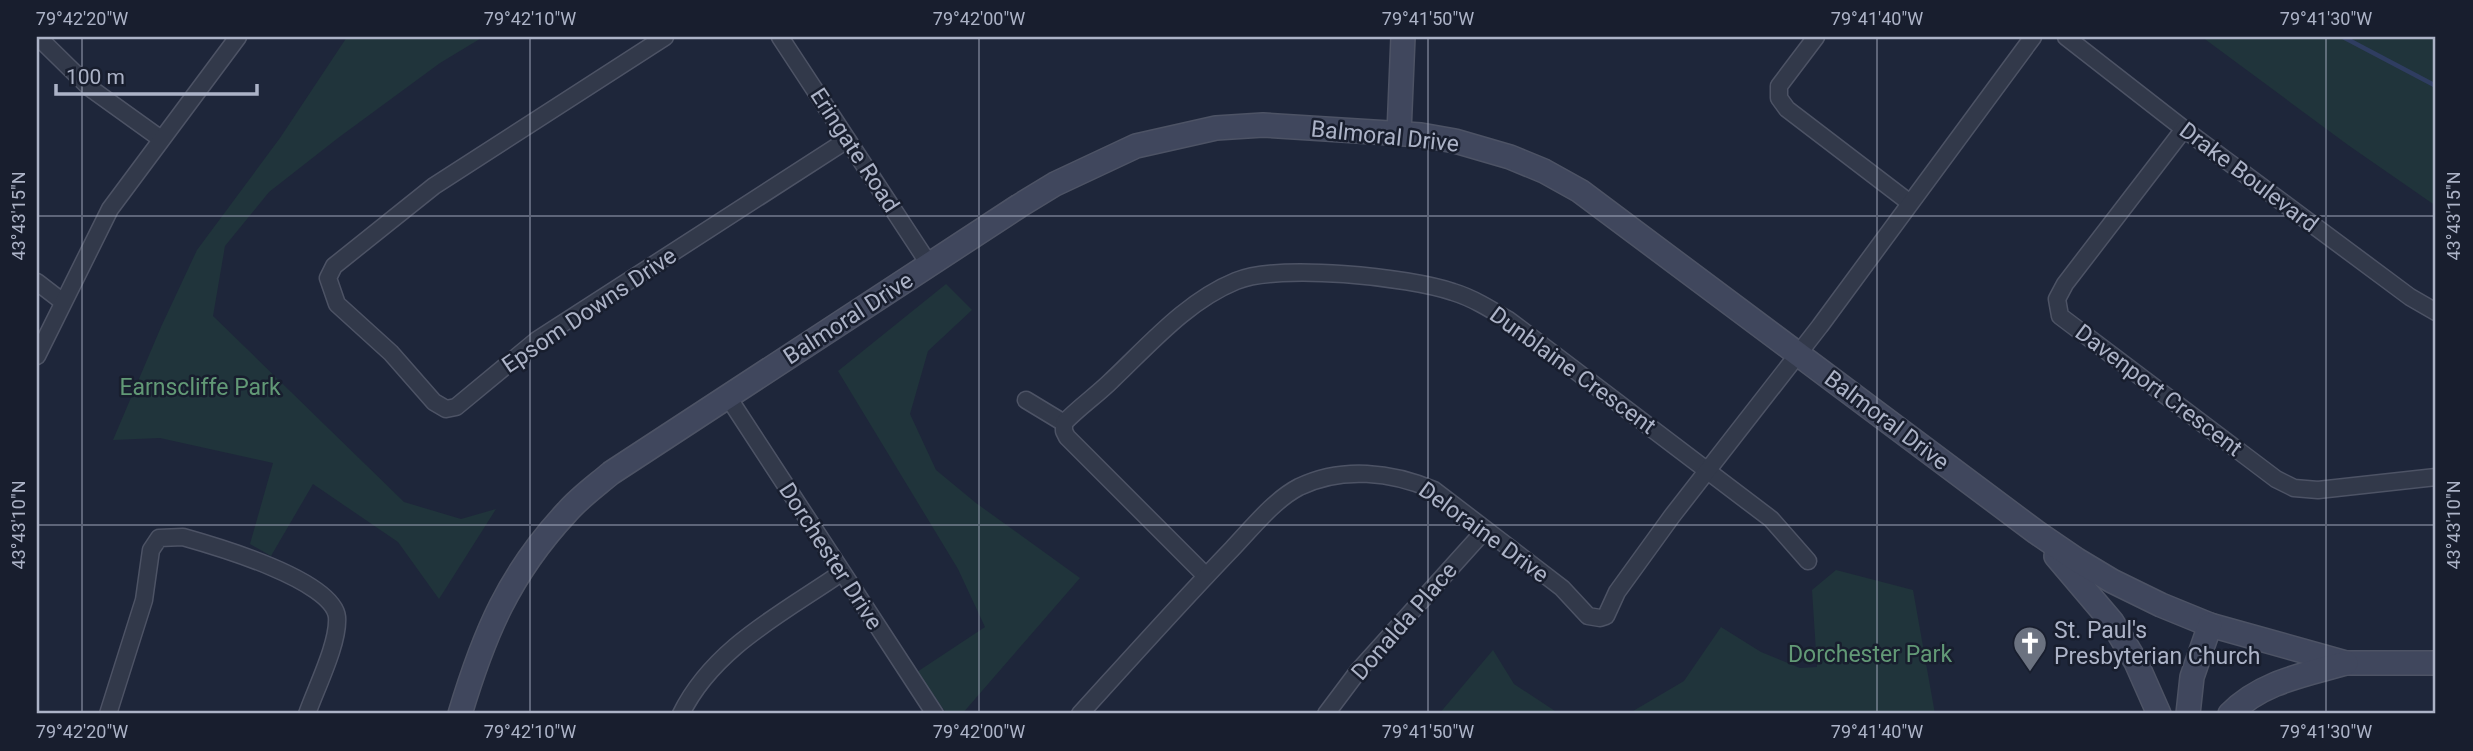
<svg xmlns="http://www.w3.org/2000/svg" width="2473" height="751" viewBox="0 0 2473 751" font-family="Roboto,sans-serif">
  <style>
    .green { fill: #20343b }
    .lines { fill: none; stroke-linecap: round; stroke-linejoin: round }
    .stream { stroke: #2f3d61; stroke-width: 4.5 }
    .street-casing { stroke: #4d5365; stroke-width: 19 }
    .secondary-casing { stroke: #4d5365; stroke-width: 26 }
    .street { stroke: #32394a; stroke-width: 16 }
    .secondary { stroke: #40475d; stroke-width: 23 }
    .ticks { fill: none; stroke: #acb3c7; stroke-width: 2; stroke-opacity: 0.45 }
    .labels { text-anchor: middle; stroke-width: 5; stroke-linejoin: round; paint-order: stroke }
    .street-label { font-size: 23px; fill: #acb3c7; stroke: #181e2e }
    .park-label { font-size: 23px; fill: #629976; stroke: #181e2e }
    .poi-label { font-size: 23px; fill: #acb3c7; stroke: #181e2e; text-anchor: start }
    .neatline { fill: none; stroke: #acb3c7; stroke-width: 2.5 }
    .ticks-label { font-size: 18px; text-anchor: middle; fill: #acb3c7 }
  </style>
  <rect width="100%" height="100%" fill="#1e263a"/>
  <g class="green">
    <path d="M 347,37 L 483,37 L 440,63 L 338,138 L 269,192 L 225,246 L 213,316 L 404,502 L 461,519 L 496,509 L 439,599 L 398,542 L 313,484 L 271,556 L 250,544 L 273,463 L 160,438 L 113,440 L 161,327 L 197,250 L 280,138 Z"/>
    <path d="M 2202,37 L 2436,37 L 2436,206 L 2348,145 Z"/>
    <path d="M 946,284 L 972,310 L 928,351 L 910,414 L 936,470 L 976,503 L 1080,578 L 962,714 L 947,714 L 917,672 L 985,627 L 958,569 L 838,371 Z"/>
    <path d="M 1836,570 L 1913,590 L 1935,714 L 1628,714 L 1684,681 L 1721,627 L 1761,652 L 1800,668 L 1817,667 L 1812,590 Z"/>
    <path d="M 1493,650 L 1514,684 L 1558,713 L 1573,714 L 1439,714 Z"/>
  </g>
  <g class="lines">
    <path class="stream" d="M 2343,37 L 2436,86"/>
    <g class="street-casing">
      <g id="street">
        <path d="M 38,37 L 90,88 L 161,139"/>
        <path d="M 665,37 L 434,186 L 334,266 L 328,278 L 337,304 L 391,353 L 434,402 L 446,409 L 456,407 L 537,340 L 847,140"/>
        <path d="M 780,37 L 929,264"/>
        <path d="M 1816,37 L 1779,86 L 1779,98 L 1787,109 L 1910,203"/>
        <path d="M 2066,37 L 2184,129 L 2410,297 L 2436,312"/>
        <path d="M 2184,129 L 2065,284 L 2057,299 L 2060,316 L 2276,479 L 2294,488 L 2318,490 L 2436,477"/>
        <path d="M 37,282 L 63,302"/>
        <path d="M 37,356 L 110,209 L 238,37"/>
        <path d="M 728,397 L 935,714"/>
        <path d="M 1026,400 L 1064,423"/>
        <path d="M 1206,576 L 1067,437 L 1064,431 L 1064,423 C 1078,408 1097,395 1112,380 C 1150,344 1187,301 1236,281 C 1279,263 1409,277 1453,292 C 1473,298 1492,310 1510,321 L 1771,519 L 1808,561"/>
        <path d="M 108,714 L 144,600 L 151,550 L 159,538 L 183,537 C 215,546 333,580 337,617 C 339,643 316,688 307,714"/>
        <path d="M 681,714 C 713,648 783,613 841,573"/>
        <path d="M 1080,714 C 1130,659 1180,603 1232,549 C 1252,528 1274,500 1299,487 C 1342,466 1392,472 1434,490 L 1562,588 L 1588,616 L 1600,618 L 1606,616 L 1617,592 L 1672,516 L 1820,326 L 2033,37"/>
        <path d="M 1326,714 L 1359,670 L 1485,530"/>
      </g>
    </g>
    <g class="secondary-casing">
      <g id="secondary">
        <path d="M 1399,133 L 1403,37"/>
        <path d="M 2056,556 L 2112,622 L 2136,662 L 2159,714"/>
        <path d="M 460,714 C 484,634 509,574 567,512 C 580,497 597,485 611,473 L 1019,206 L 1055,184 L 1136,146 L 1216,128 L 1263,125 L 1421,135 L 1455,141 L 1510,157 L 1544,171 L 1580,191 L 2036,532 L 2077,560 L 2112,581 L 2161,605 L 2210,625 L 2346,663 L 2436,663"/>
        <path d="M 2188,714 L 2192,677 L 2210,625"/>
        <path d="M 2230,714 C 2261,682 2304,675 2346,663"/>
      </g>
    </g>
    <use href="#street" class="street"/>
    <use href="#secondary" class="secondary"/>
  </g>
  <path class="ticks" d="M 82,37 L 82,714M 530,37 L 530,714M 979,37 L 979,714M 1428,37 L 1428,714M 1877,37 L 1877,714M 2326,37 L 2326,714M 37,216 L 2436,216M 37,525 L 2436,525"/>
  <defs>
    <g id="church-pin" transform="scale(1.75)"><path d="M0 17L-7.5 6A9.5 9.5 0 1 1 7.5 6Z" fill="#6b7280" stroke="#181e2e"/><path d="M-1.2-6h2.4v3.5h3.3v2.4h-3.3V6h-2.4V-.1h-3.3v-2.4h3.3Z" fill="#fff"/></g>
  </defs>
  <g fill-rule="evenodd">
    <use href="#church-pin" x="2030" y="643"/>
  </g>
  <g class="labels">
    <g class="street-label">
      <text transform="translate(1385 136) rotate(6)" y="8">Balmoral Drive</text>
      <text transform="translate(855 150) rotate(57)" y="8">Eringate Road</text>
      <text transform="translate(2249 177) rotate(37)" y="8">Drake Boulevard</text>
      <text transform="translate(589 310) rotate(-34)" y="8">Epsom Downs Drive</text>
      <text transform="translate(848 318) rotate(-33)" y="8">Balmoral Drive</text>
      <text transform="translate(1573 370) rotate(36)" y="8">Dunblaine Crescent</text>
      <text transform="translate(2159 390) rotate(37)" y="8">Davenport Crescent</text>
      <text transform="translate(1887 420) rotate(37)" y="8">Balmoral Drive</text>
      <text transform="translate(1484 532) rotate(36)" y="8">Deloraine Drive</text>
      <text transform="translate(831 556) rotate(57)" y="8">Dorchester Drive</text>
      <text transform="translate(1404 621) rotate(-49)" y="8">Donalda Place</text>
    </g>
    <g class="park-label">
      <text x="200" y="395">Earnscliffe Park</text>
      <text x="1870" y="662">Dorchester Park</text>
    </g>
    <g class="poi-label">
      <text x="2054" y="638">St. Paul's<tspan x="2054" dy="26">Presbyterian Church</tspan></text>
    </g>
  </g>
  <rect width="2473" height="751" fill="none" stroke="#181e2e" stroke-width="77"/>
  <path d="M56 84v10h201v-10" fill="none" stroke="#acb3c7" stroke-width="3.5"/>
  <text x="66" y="84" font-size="21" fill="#acb3c7" stroke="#181e2e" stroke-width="5" paint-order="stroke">100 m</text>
  <rect x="38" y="38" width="2396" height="674" class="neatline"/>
  <g class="ticks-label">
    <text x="82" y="25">79°42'20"W</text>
    <text x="530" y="25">79°42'10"W</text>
    <text x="979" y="25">79°42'00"W</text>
    <text x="1428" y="25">79°41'50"W</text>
    <text x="1877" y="25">79°41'40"W</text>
    <text x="2326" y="25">79°41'30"W</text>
    <text transform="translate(19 216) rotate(-90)" y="6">43°43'15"N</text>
    <text transform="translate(2454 216) rotate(-90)" y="6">43°43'15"N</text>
    <text transform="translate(19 525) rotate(-90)" y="6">43°43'10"N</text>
    <text transform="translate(2454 525) rotate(-90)" y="6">43°43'10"N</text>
    <text x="82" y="738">79°42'20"W</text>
    <text x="530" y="738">79°42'10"W</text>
    <text x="979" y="738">79°42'00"W</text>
    <text x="1428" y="738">79°41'50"W</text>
    <text x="1877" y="738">79°41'40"W</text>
    <text x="2326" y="738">79°41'30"W</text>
  </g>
</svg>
